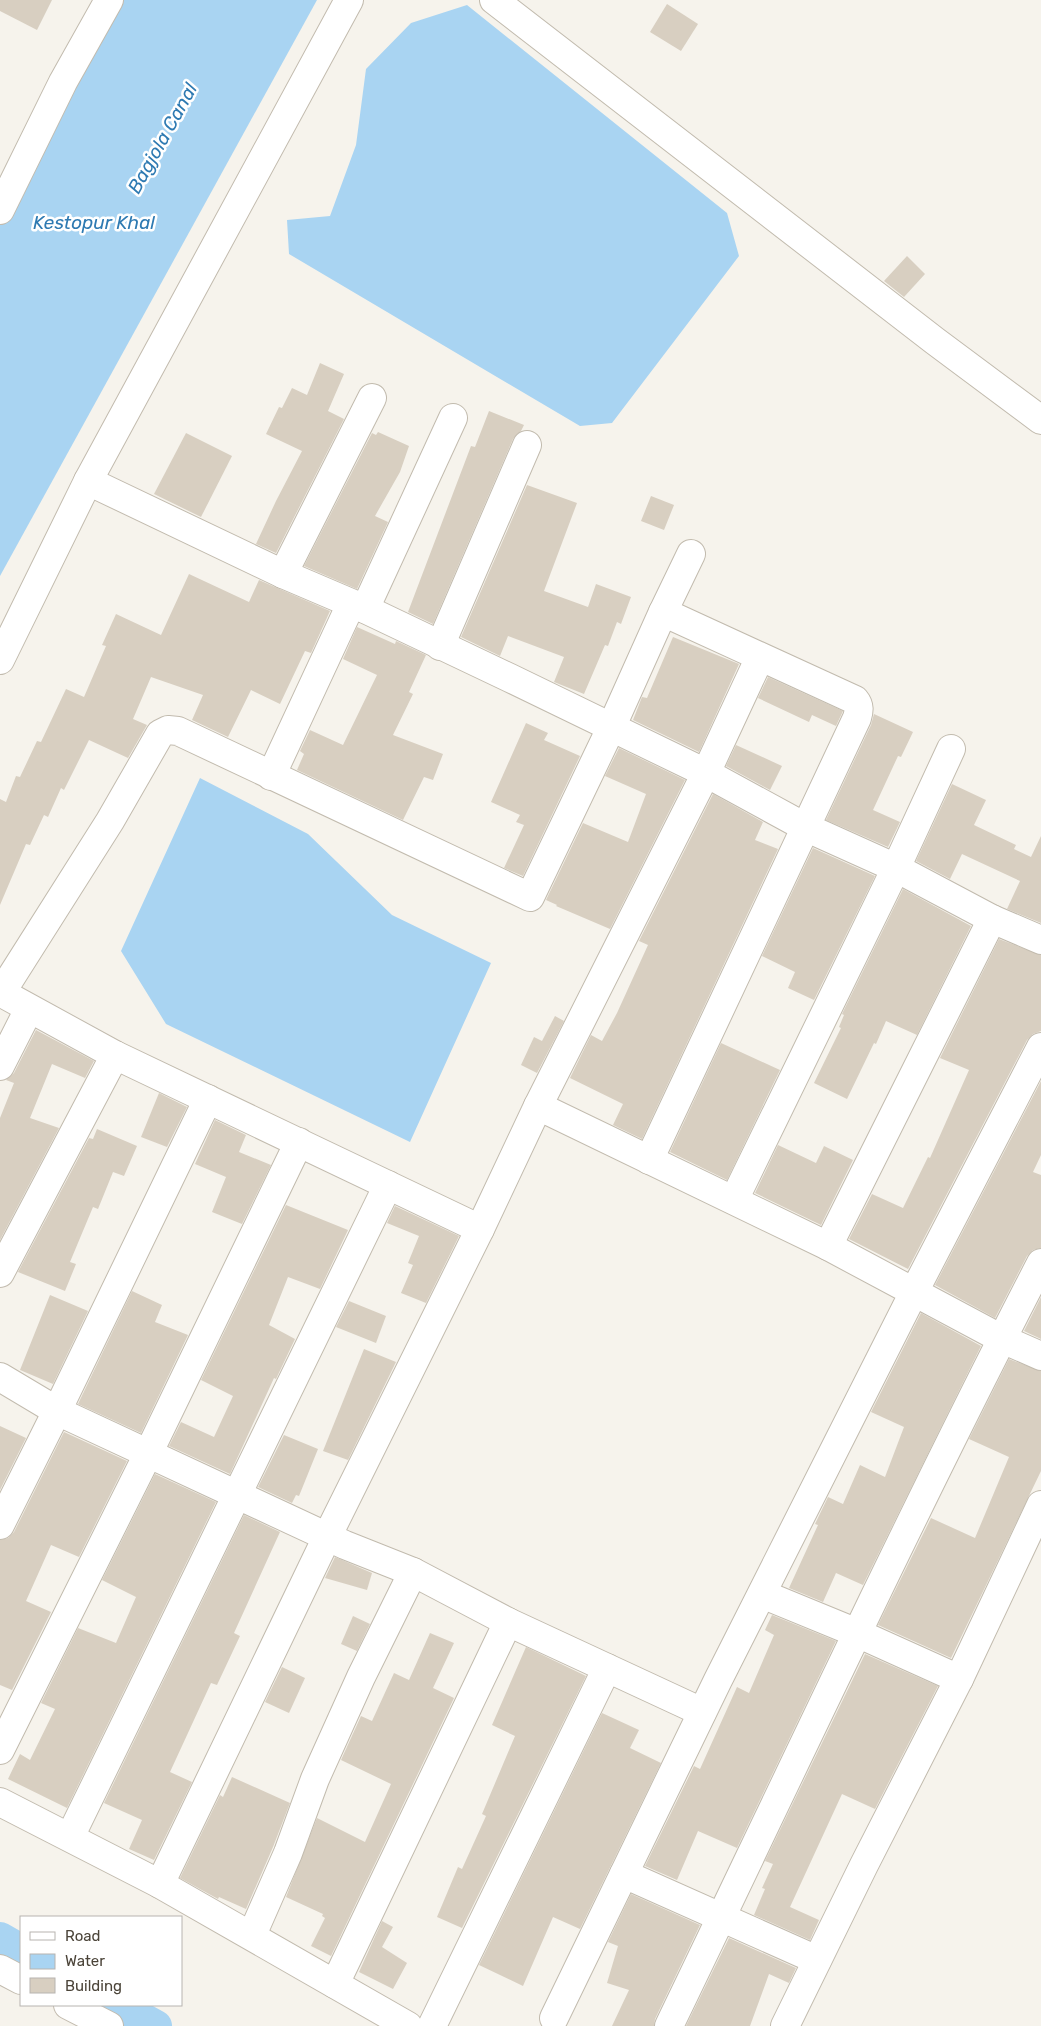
<svg xmlns="http://www.w3.org/2000/svg" width="1041" height="2026" viewBox="0 0 1041 2026" font-family="Rubik,sans-serif">
  <style>
    .water { fill: #a9d4f2 }
    .lines { fill: none; stroke-linecap: round; stroke-linejoin: round }
    .canal { stroke: #a9d4f2; stroke-width: 32 }
    .building { fill: #d8cfc1 }
    .minor-casing { stroke: #c2bbae; stroke-width: 30 }
    .tertiary-casing { stroke: #c2bbae; stroke-width: 30 }
    .minor { stroke: #fff; stroke-width: 28 }
    .tertiary { stroke: #fff; stroke-width: 28 }
    .labels { text-anchor: middle; stroke-width: 5; stroke-linejoin: round; paint-order: stroke }
    .water-label { font-size: 19px; font-style: italic; fill: #2e7ab2; stroke: #fff }
  </style>
  <rect width="100%" height="100%" fill="#f6f3ec"/>
  <g class="water">
    <path d="M 118,0 L 317,0 L 0,576 L 0,209 Z"/>
    <path d="M 467,5 L 727,213 L 739,256 L 612,423 L 580,426 L 289,254 L 287,220 L 330,216 L 356,145 L 366,69 L 411,23 Z"/>
    <path d="M 200,778 L 308,834 L 392,915 L 491,963 L 410,1142 L 166,1024 L 121,951 Z"/>
  </g>
  <g class="lines">
    <g class="canal">
      <path d="M 0,1938 L 21,1950"/>
      <path d="M 118,2005 L 156,2026"/>
    </g>
  </g>
  <g class="building">
    <path d="M 0,0 L 52,0 L 37,30 L 0,11 Z"/>
    <path d="M 667,4 L 698,24 L 681,51 L 650,32 Z"/>
    <path d="M 907,256 L 925,274 L 904,297 L 884,281 Z"/>
    <path d="M 320,363 L 344,374 L 328,411 L 344,419 L 276,553 L 256,544 L 276,501 L 302,451 L 266,434 L 279,407 L 282,408 L 292,388 L 307,395 Z"/>
    <path d="M 489,411 L 524,425 L 521,431 L 513,439 L 433,624 L 408,612 L 471,446 L 475,447 Z"/>
    <path d="M 378,432 L 409,446 L 400,472 L 375,516 L 388,522 L 357,589 L 304,566 L 372,433 L 376,435 Z"/>
    <path d="M 186,433 L 232,456 L 201,517 L 154,494 Z"/>
    <path d="M 527,485 L 577,503 L 544,591 L 588,607 L 596,584 L 631,597 L 621,624 L 617,622 L 608,646 L 605,645 L 584,694 L 554,682 L 564,657 L 508,636 L 500,656 L 461,637 Z"/>
    <path d="M 651,496 L 674,505 L 664,530 L 641,521 Z"/>
    <path d="M 189,574 L 249,602 L 259,580 L 330,611 L 311,653 L 305,651 L 280,704 L 251,690 L 228,737 L 192,720 L 203,695 L 151,677 L 133,719 L 147,725 L 128,758 L 89,740 L 64,790 L 61,788 L 48,817 L 44,815 L 30,845 L 26,844 L 0,905 L 0,799 L 6,802 L 16,776 L 20,777 L 37,741 L 41,742 L 66,689 L 84,697 L 106,646 L 102,645 L 116,614 L 161,635 Z"/>
    <path d="M 357,627 L 395,644 L 396,641 L 426,655 L 409,692 L 413,694 L 393,735 L 443,754 L 433,780 L 424,777 L 403,820 L 297,770 L 304,754 L 300,751 L 310,730 L 343,745 L 377,675 L 343,659 Z"/>
    <path d="M 673,637 L 739,664 L 699,752 L 633,720 L 642,697 L 647,698 Z"/>
    <path d="M 768,677 L 843,711 L 836,726 L 812,715 L 809,722 L 758,698 Z"/>
    <path d="M 874,714 L 913,732 L 901,757 L 898,756 L 873,810 L 900,822 L 888,847 L 826,820 L 871,725 Z"/>
    <path d="M 526,723 L 548,733 L 544,740 L 580,756 L 523,876 L 504,868 L 524,825 L 516,822 L 520,815 L 491,802 Z"/>
    <path d="M 736,745 L 782,766 L 770,790 L 726,766 Z"/>
    <path d="M 619,748 L 685,780 L 610,929 L 556,906 L 557,905 L 546,900 L 583,823 L 628,842 L 646,794 L 605,776 Z"/>
    <path d="M 952,784 L 986,800 L 974,825 L 1016,845 L 1014,849 L 1031,857 L 1041,836 L 1041,923 L 1007,909 L 1020,881 L 962,854 L 950,879 L 916,861 Z"/>
    <path d="M 713,794 L 763,822 L 755,840 L 778,849 L 642,1139 L 613,1125 L 623,1104 L 570,1078 L 591,1035 L 602,1041 L 617,1013 L 648,945 L 639,941 Z"/>
    <path d="M 813,848 L 875,876 L 814,1000 L 788,988 L 795,972 L 762,956 Z"/>
    <path d="M 903,889 L 971,926 L 917,1035 L 886,1021 L 876,1044 L 874,1043 L 847,1099 L 814,1083 L 841,1028 L 839,1027 L 844,1015 L 842,1014 Z"/>
    <path d="M 999,939 L 1041,955 L 1041,1031 L 1033,1034 L 1027,1040 L 908,1269 L 849,1239 L 872,1194 L 903,1208 L 928,1157 L 930,1158 L 969,1070 L 940,1058 Z"/>
    <path d="M 555,1016 L 564,1021 L 537,1073 L 521,1065 L 534,1037 L 542,1041 Z"/>
    <path d="M 36,1030 L 94,1061 L 85,1078 L 52,1064 L 30,1118 L 59,1128 L 0,1240 L 0,1118 L 14,1083 L 6,1080 L 14,1073 Z"/>
    <path d="M 721,1043 L 780,1070 L 727,1180 L 670,1152 Z"/>
    <path d="M 1041,1081 L 1041,1155 L 1033,1172 L 1041,1175 L 1041,1248 L 1033,1250 L 1027,1256 L 995,1318 L 935,1285 Z"/>
    <path d="M 159,1093 L 187,1107 L 167,1147 L 141,1137 Z"/>
    <path d="M 215,1120 L 246,1135 L 239,1152 L 271,1165 L 242,1224 L 212,1212 L 226,1177 L 195,1164 Z"/>
    <path d="M 97,1129 L 137,1146 L 124,1176 L 113,1172 L 98,1209 L 93,1207 L 70,1262 L 76,1264 L 65,1291 L 18,1272 L 89,1138 L 93,1139 Z"/>
    <path d="M 778,1145 L 816,1163 L 824,1146 L 853,1160 L 821,1225 L 755,1193 Z"/>
    <path d="M 286,1205 L 348,1230 L 320,1289 L 288,1277 L 269,1325 L 295,1339 L 276,1379 L 274,1378 L 230,1474 L 169,1446 L 181,1422 L 214,1437 L 233,1396 L 201,1380 Z"/>
    <path d="M 395,1206 L 459,1236 L 426,1303 L 401,1293 L 413,1265 L 408,1263 L 419,1236 L 387,1223 Z"/>
    <path d="M 132,1291 L 162,1305 L 155,1322 L 188,1335 L 141,1433 L 78,1404 Z"/>
    <path d="M 50,1295 L 88,1311 L 53,1384 L 20,1370 Z"/>
    <path d="M 1041,1297 L 1041,1339 L 1024,1331 Z"/>
    <path d="M 349,1301 L 386,1316 L 376,1343 L 336,1327 Z"/>
    <path d="M 921,1313 L 981,1346 L 863,1585 L 836,1573 L 823,1602 L 789,1588 L 818,1525 L 815,1524 L 828,1497 L 843,1504 L 860,1465 L 885,1477 L 904,1427 L 871,1412 Z"/>
    <path d="M 364,1349 L 396,1362 L 348,1460 L 323,1451 Z"/>
    <path d="M 1009,1359 L 1041,1371 L 1041,1471 L 951,1658 L 878,1625 L 931,1518 L 975,1538 L 1009,1457 L 969,1439 Z"/>
    <path d="M 0,1426 L 26,1438 L 0,1490 Z"/>
    <path d="M 64,1432 L 127,1461 L 79,1557 L 51,1545 L 26,1601 L 51,1612 L 12,1690 L 0,1685 L 0,1540 L 8,1538 L 14,1532 Z"/>
    <path d="M 284,1435 L 318,1449 L 299,1496 L 296,1495 L 292,1503 L 258,1487 Z"/>
    <path d="M 155,1474 L 216,1502 L 67,1808 L 8,1779 L 20,1754 L 30,1760 L 55,1709 L 41,1703 L 78,1628 L 116,1643 L 136,1597 L 102,1580 Z"/>
    <path d="M 244,1515 L 280,1532 L 234,1633 L 240,1636 L 217,1685 L 211,1683 L 170,1772 L 192,1782 L 154,1860 L 129,1849 L 142,1820 L 104,1803 Z"/>
    <path d="M 335,1557 L 372,1573 L 367,1590 L 325,1578 Z"/>
    <path d="M 772,1615 L 836,1641 L 737,1848 L 698,1831 L 677,1880 L 645,1866 L 694,1766 L 700,1769 L 737,1687 L 749,1693 L 774,1635 L 765,1630 Z"/>
    <path d="M 353,1616 L 370,1624 L 357,1651 L 341,1644 Z"/>
    <path d="M 430,1633 L 454,1643 L 433,1688 L 454,1698 L 331,1956 L 311,1946 L 325,1918 L 322,1916 L 323,1914 L 286,1897 L 317,1818 L 365,1842 L 391,1784 L 341,1760 L 361,1716 L 372,1721 L 394,1673 L 409,1680 Z"/>
    <path d="M 526,1647 L 586,1676 L 462,1928 L 437,1917 L 458,1867 L 462,1869 L 486,1816 L 482,1814 L 515,1736 L 492,1725 Z"/>
    <path d="M 865,1654 L 938,1686 L 875,1809 L 842,1794 L 790,1907 L 819,1920 L 810,1940 L 754,1915 L 765,1889 L 762,1888 L 773,1864 L 765,1861 Z"/>
    <path d="M 282,1667 L 305,1678 L 289,1713 L 265,1702 Z"/>
    <path d="M 602,1713 L 639,1730 L 630,1748 L 661,1763 L 580,1929 L 553,1917 L 523,1986 L 479,1965 Z"/>
    <path d="M 232,1777 L 290,1803 L 273,1847 L 246,1909 L 219,1897 L 218,1899 L 180,1878 L 220,1795 L 223,1797 Z"/>
    <path d="M 631,1894 L 700,1925 L 655,2019 L 654,2026 L 612,2026 L 629,1990 L 607,1983 L 618,1946 L 608,1942 Z"/>
    <path d="M 382,1921 L 393,1927 L 382,1947 L 407,1963 L 393,1989 L 359,1972 Z"/>
    <path d="M 729,1938 L 796,1968 L 789,1983 L 769,1974 L 750,2026 L 686,2026 Z"/>
  </g>
  <g class="lines">
    <g class="minor-casing">
      <g id="minor">
        <path d="M 494,0 L 935,341 L 1041,420"/>
        <path d="M 0,210 L 63,82 L 109,0"/>
        <path d="M 88,481 L 283,574 L 365,609 L 510,678 L 706,773 L 805,827 L 896,868 L 992,919 L 1041,940"/>
        <path d="M 283,574 L 372,398"/>
        <path d="M 365,609 L 453,418"/>
        <path d="M 440,646 L 527,445"/>
        <path d="M 271,776 L 351,604"/>
        <path d="M 0,992 L 115,1055 L 480,1229 L 538,1106 L 828,1246 L 914,1292 L 718,1680 L 554,2018"/>
        <path d="M 1,993 L 110,821 L 160,734 L 168,730 L 178,731 L 530,897 L 611,728 L 663,612 L 691,554"/>
        <path d="M 1041,1047 L 914,1292 L 1002,1339 L 1041,1356"/>
        <path d="M 0,1066 L 29,1009"/>
        <path d="M 538,1106 L 706,773 L 760,657"/>
        <path d="M 649,1160 L 857,718 C 859,711 860,706 855,700 L 663,612"/>
        <path d="M 734,1200 L 896,868 L 951,749"/>
        <path d="M 828,1246 L 992,919"/>
        <path d="M 0,1273 L 115,1055"/>
        <path d="M 0,1377 L 57,1411 L 345,1545 L 413,1572 L 508,1622 L 702,1712"/>
        <path d="M 0,1525 L 57,1411 L 208,1099"/>
        <path d="M 762,1594 L 857,1633 L 959,1679"/>
        <path d="M 0,1750 L 148,1454 L 299,1142"/>
        <path d="M 0,1802 L 160,1884 L 408,2026"/>
        <path d="M 70,1837 L 388,1185"/>
        <path d="M 624,1874 L 817,1960"/>
        <path d="M 160,1884 L 327,1537 L 480,1229"/>
        <path d="M 252,1935 L 288,1853 L 315,1779 L 361,1677 L 413,1572"/>
        <path d="M 0,1969 L 21,1980"/>
        <path d="M 335,1984 L 508,1622"/>
        <path d="M 68,2005 L 109,2026"/>
        <path d="M 432,2026 L 607,1668"/>
        <path d="M 669,2026 C 792,1771 911,1514 1041,1263"/>
        <path d="M 785,2026 L 864,1865 L 959,1679 L 1041,1505"/>
      </g>
    </g>
    <g class="tertiary-casing">
      <path id="tertiary" d="M 0,660 L 88,481 L 349,0"/>
    </g>
    <use href="#minor" class="minor"/>
    <use href="#tertiary" class="tertiary"/>
  </g>
  <g class="labels">
    <g class="water-label">
      <text transform="translate(162 138) rotate(-61)" y="7">Bagjola Canal</text>
      <text x="94" y="229">Kestopur Khal</text>
    </g>
  </g>
  <rect x="20" y="1916" width="162" height="90" fill="#ffffff" stroke="#b7b4b0"/>
  <rect x="30" y="1932" width="25" height="8" fill="#ffffff" stroke="#b7b4b0"/>
  <text x="65" y="1941" font-size="15" fill="#4b4439">Road</text>
  <rect x="30" y="1954" width="25" height="15" fill="#a9d4f2" stroke="#b7b4b0"/>
  <text x="65" y="1966" font-size="15" fill="#4b4439">Water</text>
  <rect x="30" y="1978" width="25" height="15" fill="#d8cfc1" stroke="#b7b4b0"/>
  <text x="65" y="1991" font-size="15" fill="#4b4439">Building</text>
</svg>
